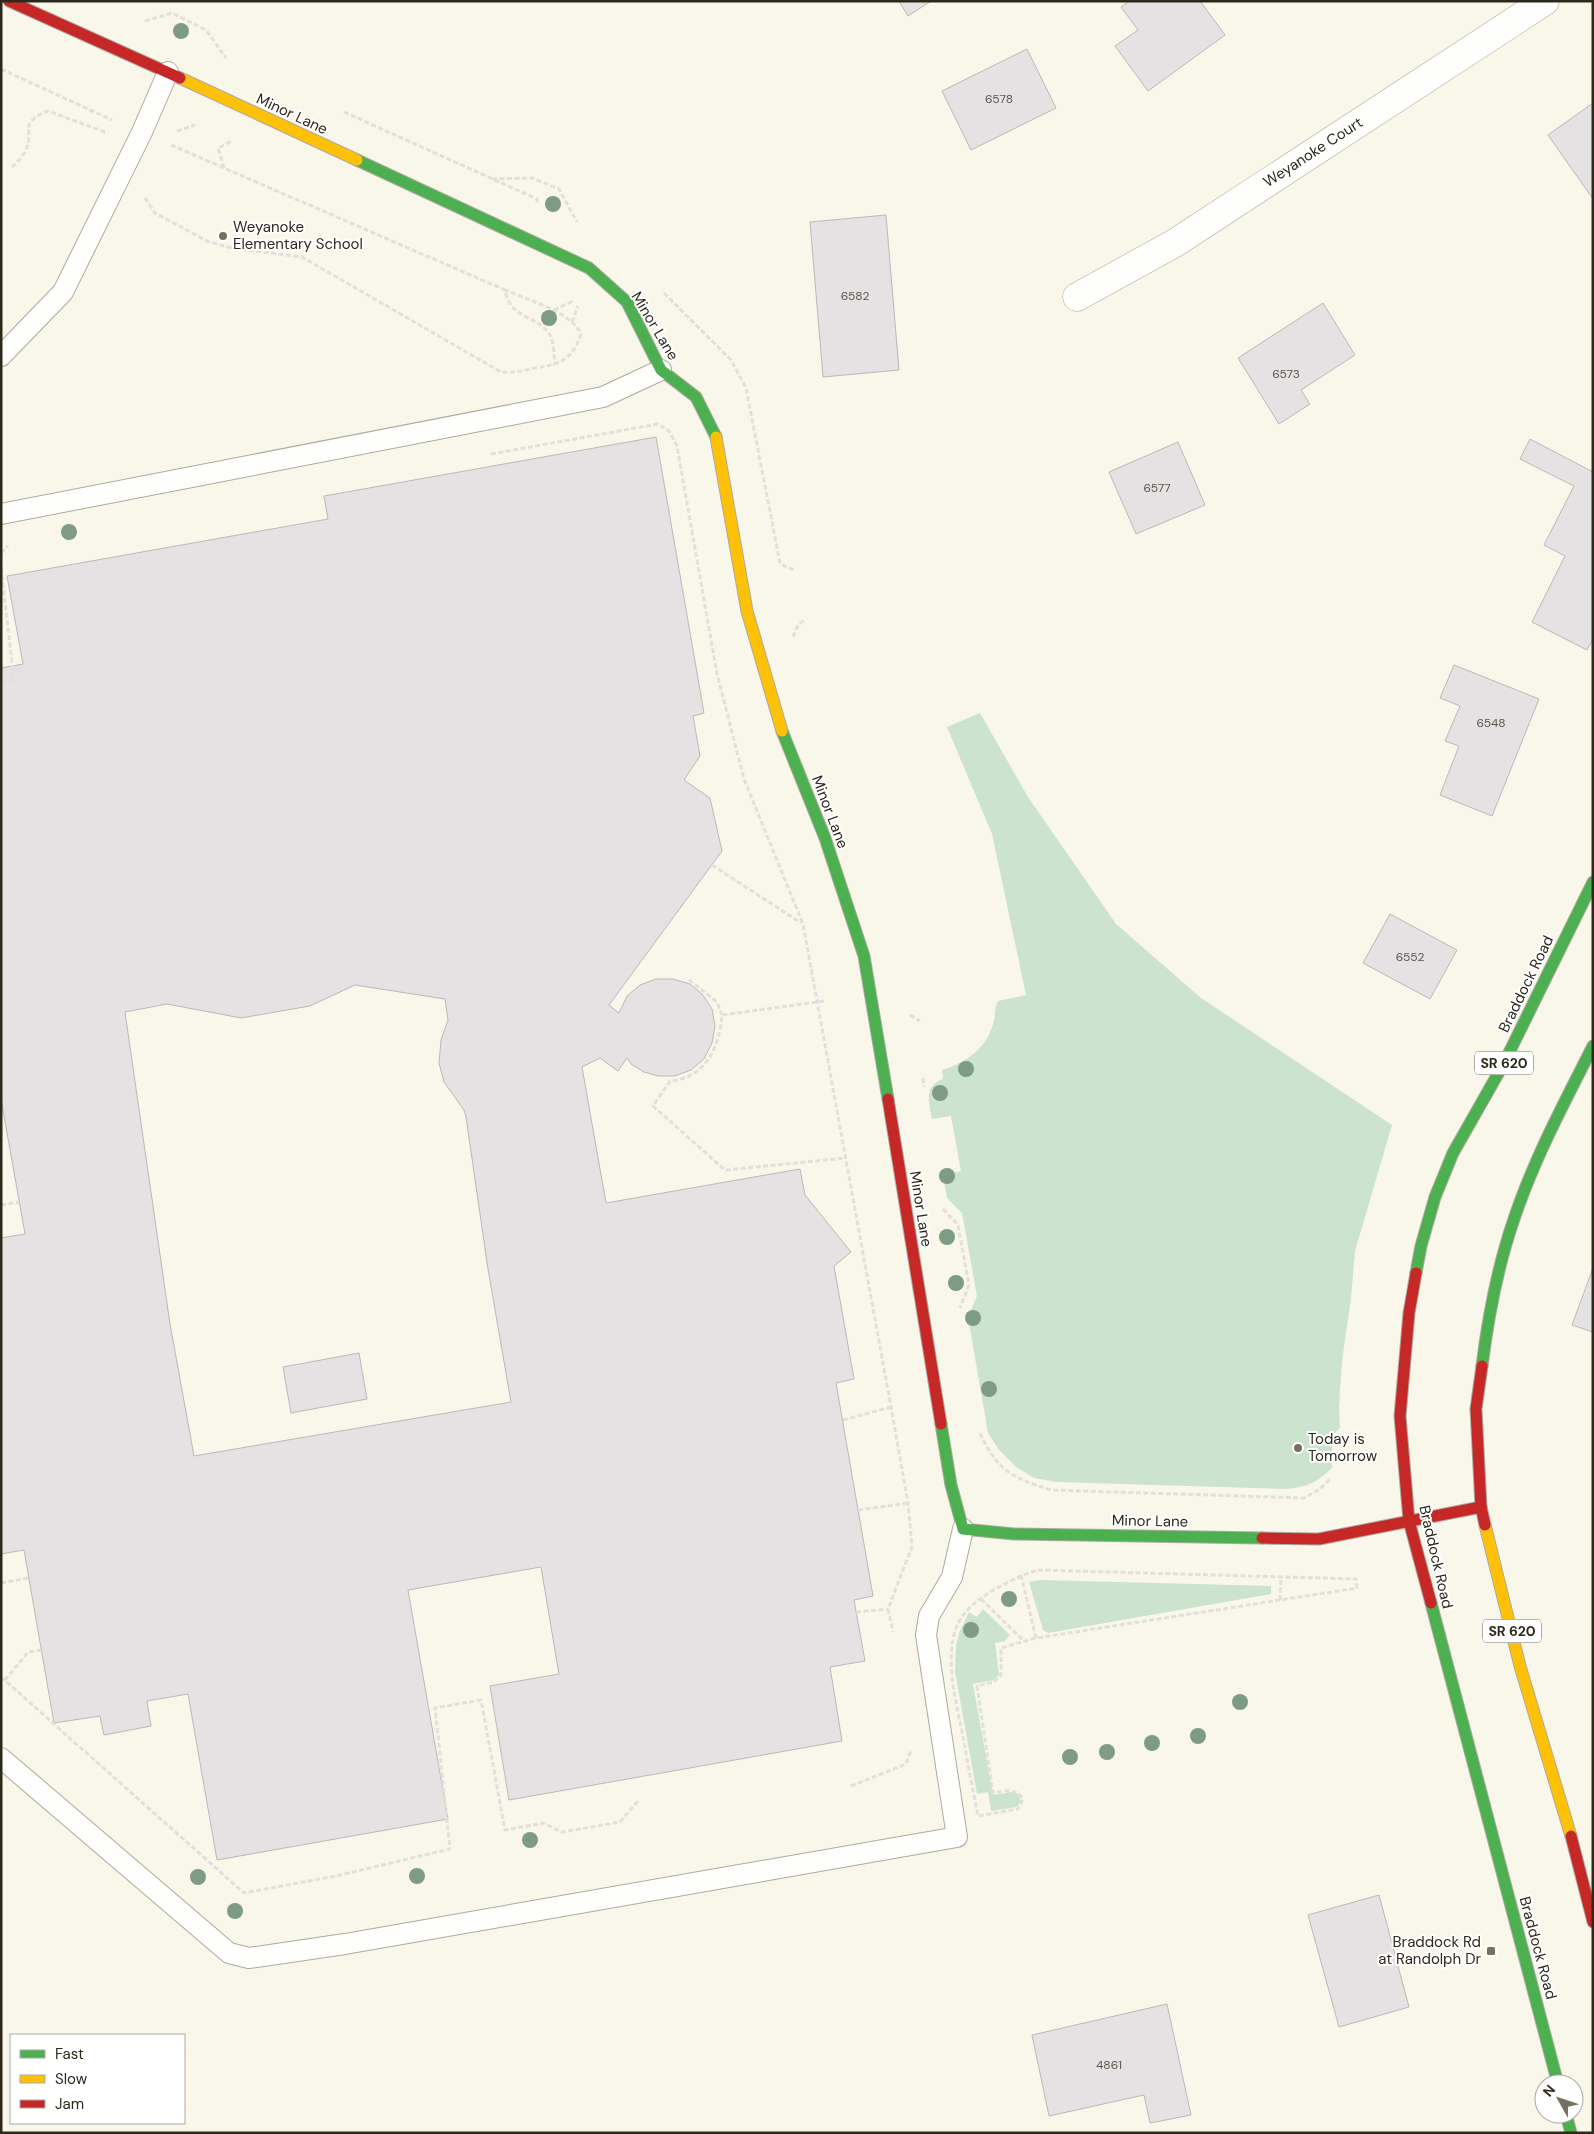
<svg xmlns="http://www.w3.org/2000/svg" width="1594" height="2134" viewBox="0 0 1594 2134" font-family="'DM Sans',sans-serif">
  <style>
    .green { fill: #cce3ce }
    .building { fill: #e5e2e3; stroke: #bbb8b9; fill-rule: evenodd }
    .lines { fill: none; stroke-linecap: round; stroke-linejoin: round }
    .lane-casing { stroke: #adaa9f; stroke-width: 22 }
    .street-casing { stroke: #adaa9f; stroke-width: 29 }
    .fast-casing { stroke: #adaa9f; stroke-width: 13 }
    .slow-casing { stroke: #adaa9f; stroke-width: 13 }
    .jam-casing { stroke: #adaa9f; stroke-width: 13 }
    .path { stroke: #e1e0dc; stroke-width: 3; stroke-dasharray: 5 2.5; stroke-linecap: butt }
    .lane { stroke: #fefefc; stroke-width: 20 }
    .street { stroke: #fefefc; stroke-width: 28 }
    .fast { stroke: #4caf50; stroke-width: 11 }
    .slow { stroke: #ffc107; stroke-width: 11 }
    .jam { stroke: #c62828; stroke-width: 11 }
    .tree { fill: #7d9b85 }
    .poi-dot { fill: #747163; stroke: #fff; stroke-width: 2 }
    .labels { text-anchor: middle; stroke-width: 4; stroke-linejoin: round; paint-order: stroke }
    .number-label { font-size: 12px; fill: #5a574d }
    .shield { fill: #fff; stroke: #6b695f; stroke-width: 1 }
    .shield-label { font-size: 14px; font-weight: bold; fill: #2c291b }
    .street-label { font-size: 15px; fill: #2c291b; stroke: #fff }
    .poi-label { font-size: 15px; fill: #2c291b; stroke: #fff; text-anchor: start }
  </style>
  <rect width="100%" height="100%" fill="#f9f6ea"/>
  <g class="green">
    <path d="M 980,713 L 1028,797 L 1116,924 L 1201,998 L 1392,1125 L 1355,1251 L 1351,1298 L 1342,1361 L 1339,1407 L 1340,1428 L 1332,1436 L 1332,1468 C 1316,1483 1308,1487 1285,1489 L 1057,1482 L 1034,1478 L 1016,1467 L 999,1450 L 988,1433 L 968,1317 L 977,1296 L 962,1213 L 947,1198 L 943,1175 L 961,1171 L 951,1116 L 932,1119 C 929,1103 923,1086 943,1079 L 942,1070 C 966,1063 989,1047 994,1020 C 996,1014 994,1007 998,1001 L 1026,995 L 992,834 L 947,727 Z"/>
    <path d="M 1040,1580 L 1271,1586 L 1271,1594 L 1048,1633 L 1043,1630 L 1029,1582 Z"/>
    <path d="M 983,1609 L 1010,1635 L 1005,1641 L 995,1643 L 999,1675 L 994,1680 L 973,1684 L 993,1795 L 1012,1792 L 1018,1794 L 1021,1801 L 1017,1807 L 991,1811 L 988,1792 L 977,1794 L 955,1672 L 956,1645 L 959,1633 L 969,1612 L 977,1617 Z"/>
  </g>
  <g class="building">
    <path d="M 899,1 L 931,1 L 908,16 Z"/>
    <path d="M 1129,1 L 1200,1 L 1225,35 L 1148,91 L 1115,46 L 1138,30 L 1121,7 Z"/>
    <path d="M 1027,49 L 1056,108 L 971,150 L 942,91 Z"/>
    <path d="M 1593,103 L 1593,199 L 1548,135 Z"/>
    <path d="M 886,215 L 899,370 L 823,377 L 810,222 Z"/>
    <path d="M 1323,303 L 1355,355 L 1301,390 L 1310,404 L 1279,424 L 1238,358 Z"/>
    <path d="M 656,437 L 704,713 L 693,716 L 700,756 L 684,780 L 710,798 L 722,851 L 609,1005 L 619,1013 L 627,996 L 640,985 L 656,979 L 673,979 L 690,984 L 703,995 L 712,1009 L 715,1026 L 712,1043 L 704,1059 L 691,1070 L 675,1076 L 658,1076 L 644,1072 L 631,1064 L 627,1058 L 618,1071 L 600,1058 L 582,1067 L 606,1203 L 800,1169 L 805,1195 L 851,1252 L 834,1266 L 854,1379 L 836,1383 L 873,1596 L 854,1600 L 865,1661 L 830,1667 L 842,1741 L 509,1800 L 490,1686 L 559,1674 L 541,1567 L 408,1590 L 448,1819 L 217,1860 L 188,1694 L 147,1701 L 151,1726 L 104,1735 L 100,1716 L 54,1723 L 24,1550 L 1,1554 L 1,1238 L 25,1234 L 1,1099 L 1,668 L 23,664 L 7,576 L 328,519 L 324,496 ZM 355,985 L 445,999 L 448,1020 L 441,1040 L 439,1063 L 444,1082 L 464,1110 L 466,1117 L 488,1269 L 511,1402 L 194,1456 L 170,1324 L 125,1012 L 167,1004 L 241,1018 L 310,1006 Z"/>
    <path d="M 1530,439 L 1593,472 L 1593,639 L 1587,650 L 1532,622 L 1565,556 L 1544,545 L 1574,486 L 1520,459 Z"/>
    <path d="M 1178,442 L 1205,505 L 1136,534 L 1109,472 Z"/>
    <path d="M 1454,665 L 1539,699 L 1492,816 L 1440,795 L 1459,746 L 1445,741 L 1460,706 L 1440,698 Z"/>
    <path d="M 1390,914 L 1457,950 L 1430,999 L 1363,963 Z"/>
    <path d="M 1593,1268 L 1593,1332 L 1572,1325 Z"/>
    <path d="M 359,1353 L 367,1399 L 291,1413 L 283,1367 Z"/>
    <path d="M 1379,1895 L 1409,2007 L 1339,2027 L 1308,1915 Z"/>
    <path d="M 1167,2004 L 1191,2115 L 1150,2123 L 1144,2095 L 1049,2116 L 1032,2035 Z"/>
  </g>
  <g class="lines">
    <g class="lane-casing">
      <g id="lane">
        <path d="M 1,356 L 63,292 L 142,132 L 168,72"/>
        <path d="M 1,514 L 603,397 L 661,370"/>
        <path d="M 1,1758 L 229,1953 L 249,1958 L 345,1944 L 957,1837 L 926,1635 L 929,1616 L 952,1577 L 963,1529"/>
      </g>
    </g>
    <g class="street-casing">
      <path id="street" d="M 1077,297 L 1175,243 L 1545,1"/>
    </g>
    <g class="fast-casing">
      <g id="fast">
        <path d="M 357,160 L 589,268 L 627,302 L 661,370 L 696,397 L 716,437"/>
        <path d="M 782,731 L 825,838 L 864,956 L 888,1099"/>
        <path d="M 1416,1273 L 1421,1246 L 1435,1197 L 1453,1153 L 1503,1065 L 1593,882"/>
        <path d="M 1482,1366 C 1488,1318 1497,1269 1513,1222 C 1533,1161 1564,1103 1593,1046"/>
        <path d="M 941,1424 L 951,1485 L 963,1529 L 1014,1534 L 1262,1538"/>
        <path d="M 1431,1603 L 1558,2084"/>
        <path d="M 1566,2114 L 1571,2133"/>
      </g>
    </g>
    <g class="slow-casing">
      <g id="slow">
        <path d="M 180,78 L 357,160"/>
        <path d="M 716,437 L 747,611 L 782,731"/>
        <path d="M 1485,1525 L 1520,1666 L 1571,1836"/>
      </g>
    </g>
    <g class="jam-casing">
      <g id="jam">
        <path d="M 9,1 L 180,78"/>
        <path d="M 888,1099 L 941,1424"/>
        <path d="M 1416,1273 L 1409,1313 L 1400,1416 L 1409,1521 L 1431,1603"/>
        <path d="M 1482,1366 L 1476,1409 L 1481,1507 L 1485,1525"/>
        <path d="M 1262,1538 L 1319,1539 L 1481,1507"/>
        <path d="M 1571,1836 L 1593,1922"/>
      </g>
    </g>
    <g class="path">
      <path d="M 145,21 L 172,13 L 206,30 L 226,58"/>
      <path d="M 1,69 L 112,120"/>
      <path d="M 344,112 L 537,199 L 537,204"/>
      <path d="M 177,131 L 195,125"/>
      <path d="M 171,145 L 505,290 C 510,321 541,315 551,337 C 554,345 554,356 555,365"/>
      <path d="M 12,167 C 16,163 22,157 25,152 C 36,131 16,124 48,111 L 108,133"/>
      <path d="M 224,168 L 218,148 L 232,141"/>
      <path d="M 492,179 L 532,178 L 559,189 L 577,222"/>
      <path d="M 145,198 L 155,213 L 207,241 L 231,248 L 302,257 L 501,372 C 513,373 523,371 535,368 C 561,364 572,360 581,334 C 573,313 526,299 505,290"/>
      <path d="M 664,293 L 731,360 L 746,388 L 780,563 L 786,567 L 795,570"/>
      <path d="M 554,310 L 573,301"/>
      <path d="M 572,322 L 578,306"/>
      <path d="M 491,454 L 658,424 L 669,431 L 677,446 L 717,674 L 744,779 L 803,924 L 891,1407 L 908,1503 L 912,1547 L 888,1609 L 893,1632"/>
      <path d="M 1,553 L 8,546"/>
      <path d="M 1,568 L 14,680 L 1,682"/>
      <path d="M 793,637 L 797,627 L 805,619"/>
      <path d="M 712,865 L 801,923"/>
      <path d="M 689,980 L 717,1002 L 722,1015"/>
      <path d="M 824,1001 L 722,1015 C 719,1047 706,1078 670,1081 L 653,1106 L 725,1170 L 845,1158"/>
      <path d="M 910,1015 L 920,1021"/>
      <path d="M 923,1078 L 924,1087"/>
      <path d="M 1,1205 L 19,1202"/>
      <path d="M 943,1209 L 958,1225 L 969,1285 L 960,1308"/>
      <path d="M 843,1420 L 891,1407"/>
      <path d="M 980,1433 C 997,1471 1013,1478 1051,1490 L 1304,1498 L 1320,1489 L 1331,1478"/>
      <path d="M 858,1510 L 908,1503"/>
      <path d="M 1038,1570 L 1356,1579 L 1357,1588 L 1036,1638 L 1001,1648 L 1001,1675 L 994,1682 L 977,1686 L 993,1793 C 1005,1791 1015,1787 1023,1799 L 1018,1809 L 978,1816 C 973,1791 968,1766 964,1741 C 957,1705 939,1646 964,1614 C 979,1595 1015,1577 1038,1570 Z"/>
      <path d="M 1021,1575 L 1036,1638"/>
      <path d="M 1,1583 L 28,1578"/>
      <path d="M 981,1599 L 1025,1642"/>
      <path d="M 1280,1600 L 1281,1577"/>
      <path d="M 856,1612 L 888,1609"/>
      <path d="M 1,1677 L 244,1893 L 336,1876 L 450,1849 L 435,1708 L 481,1700 L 505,1830 L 543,1823 L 562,1832 L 620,1822 L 638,1801"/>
      <path d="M 5,1680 L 28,1652 L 41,1650"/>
      <path d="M 851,1786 L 906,1764 L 911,1750"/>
    </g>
    <use href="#lane" class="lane"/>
    <use href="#street" class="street"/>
    <use href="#fast" class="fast"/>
    <use href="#slow" class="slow"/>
    <use href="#jam" class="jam"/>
  </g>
  <g class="tree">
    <circle cx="181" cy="31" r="8"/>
    <circle cx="553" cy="204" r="8"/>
    <circle cx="549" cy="318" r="8"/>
    <circle cx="69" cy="532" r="8"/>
    <circle cx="966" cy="1069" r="8"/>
    <circle cx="940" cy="1093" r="8"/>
    <circle cx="947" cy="1176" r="8"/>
    <circle cx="947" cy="1237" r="8"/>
    <circle cx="956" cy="1283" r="8"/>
    <circle cx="973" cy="1318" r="8"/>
    <circle cx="989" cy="1389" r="8"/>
    <circle cx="1009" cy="1599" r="8"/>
    <circle cx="971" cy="1630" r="8"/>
    <circle cx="1240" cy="1702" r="8"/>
    <circle cx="1198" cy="1736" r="8"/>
    <circle cx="1152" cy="1743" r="8"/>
    <circle cx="1107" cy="1752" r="8"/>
    <circle cx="1070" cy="1757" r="8"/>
    <circle cx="530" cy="1840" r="8"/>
    <circle cx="417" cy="1876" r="8"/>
    <circle cx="198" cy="1877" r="8"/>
    <circle cx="235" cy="1911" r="8"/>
  </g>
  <g class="poi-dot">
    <circle cx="223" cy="236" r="5"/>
    <circle cx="1298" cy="1448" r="5"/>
    <rect x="1486" y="1946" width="10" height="10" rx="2.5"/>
  </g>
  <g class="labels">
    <g class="number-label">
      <text x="999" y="103">6578</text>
      <text x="855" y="300">6582</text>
      <text x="1286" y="378">6573</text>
      <text x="1157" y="492">6577</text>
      <text x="1491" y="727">6548</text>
      <text x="1410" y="961">6552</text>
      <text x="1109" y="2069">4861</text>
    </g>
    <g class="shield">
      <rect x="1475" y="1051.5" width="58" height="23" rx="4"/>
      <rect x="1483" y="1619.5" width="58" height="23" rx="4"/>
    </g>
    <g class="shield-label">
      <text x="1504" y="1068">SR 620</text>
      <text x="1512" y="1636">SR 620</text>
    </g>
    <g class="street-label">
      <text transform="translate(292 114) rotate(25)" y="5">Minor Lane</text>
      <text transform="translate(1313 152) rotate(-33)" y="5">Weyanoke Court</text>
      <text transform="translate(655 326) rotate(59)" y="5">Minor Lane</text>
      <text transform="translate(830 812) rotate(69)" y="5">Minor Lane</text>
      <text transform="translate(1526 984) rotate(-64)" y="5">Braddock Road</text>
      <text transform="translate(921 1209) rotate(81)" y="5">Minor Lane</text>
      <text transform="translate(1150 1521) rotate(1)" y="5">Minor Lane</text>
      <text transform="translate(1436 1557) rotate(77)" y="5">Braddock Road</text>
      <text transform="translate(1538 1948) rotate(75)" y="5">Braddock Road</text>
    </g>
    <g class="poi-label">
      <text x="233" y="232">Weyanoke<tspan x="233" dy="17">Elementary School</tspan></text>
      <text x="1308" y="1444">Today is<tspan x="1308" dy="17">Tomorrow</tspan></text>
      <text x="1481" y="1947" text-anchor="end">Braddock Rd<tspan x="1481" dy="17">at Randolph Dr</tspan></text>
    </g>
  </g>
  <rect width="1594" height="2134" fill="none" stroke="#2c291b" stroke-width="5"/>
  <rect x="10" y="2034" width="175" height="90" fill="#ffffff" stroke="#aba9a4"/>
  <rect x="20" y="2050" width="25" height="8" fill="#4caf50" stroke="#aba9a4"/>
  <text x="55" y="2059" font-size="15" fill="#2c291b">Fast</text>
  <rect x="20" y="2075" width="25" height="8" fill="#ffc107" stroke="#aba9a4"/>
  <text x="55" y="2084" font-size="15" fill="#2c291b">Slow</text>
  <rect x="20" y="2100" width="25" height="8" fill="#c62828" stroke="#aba9a4"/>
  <text x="55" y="2109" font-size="15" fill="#2c291b">Jam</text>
  <g transform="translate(1559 2099) rotate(310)"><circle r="24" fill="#ffffff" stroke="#aba9a4"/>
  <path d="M0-4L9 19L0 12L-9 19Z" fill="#747163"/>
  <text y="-8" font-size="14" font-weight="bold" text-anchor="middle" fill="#2c291b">N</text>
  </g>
</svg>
